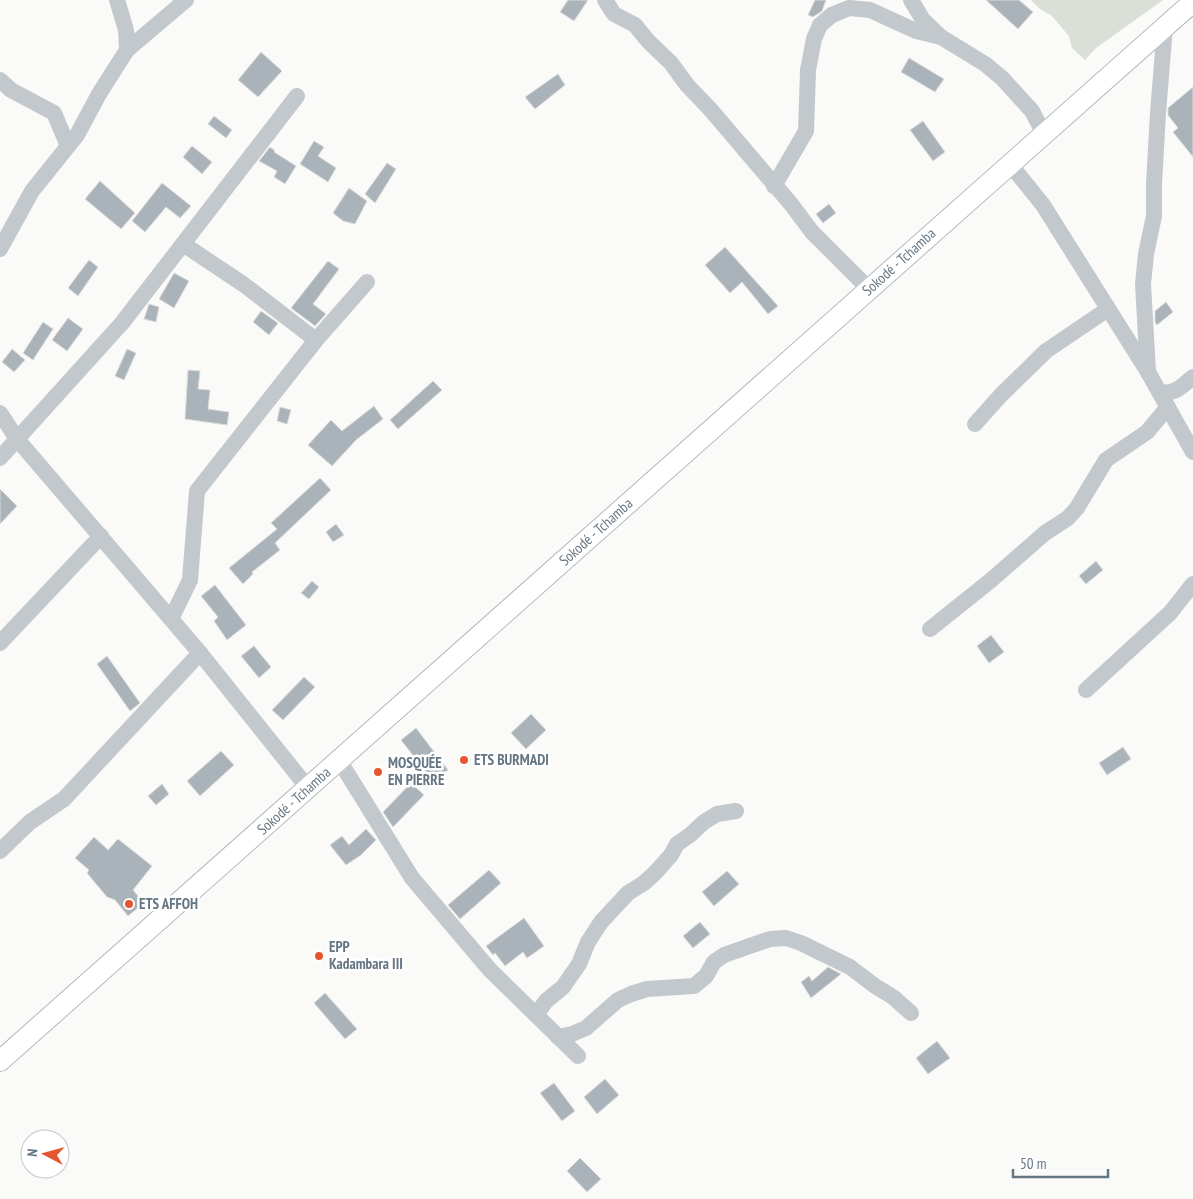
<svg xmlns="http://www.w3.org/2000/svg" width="1193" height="1199" viewBox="0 0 1193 1199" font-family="'PT Sans Narrow',sans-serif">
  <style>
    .green { fill: #dadfd7 }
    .building { fill: #aab3b9; stroke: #dcdcda }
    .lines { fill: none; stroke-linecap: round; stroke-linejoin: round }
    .major-casing { stroke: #b5babe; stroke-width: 22 }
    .minor { stroke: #c3c8cc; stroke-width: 16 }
    .major { stroke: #fff; stroke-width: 20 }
    .poi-dot { fill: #e4572e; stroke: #fff; stroke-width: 2 }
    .labels { text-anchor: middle; stroke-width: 5; stroke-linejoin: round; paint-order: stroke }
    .street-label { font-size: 15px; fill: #657683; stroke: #fff }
    .poi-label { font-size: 15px; font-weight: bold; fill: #657683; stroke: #fff; text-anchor: start }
  </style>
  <rect width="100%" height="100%" fill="#fafaf8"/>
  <path class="green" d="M 1031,0 L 1163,0 L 1096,48 L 1085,60 L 1072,48 L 1069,36 L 1051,15 L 1040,9 Z"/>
  <g class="building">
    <path d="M 568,0 L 588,0 L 574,21 L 560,12 Z"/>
    <path d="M 815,0 L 826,0 L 822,11 L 813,17 L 808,15 Z"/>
    <path d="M 986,0 L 1019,0 L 1033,12 L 1018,29 Z"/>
    <path d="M 261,52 L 282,71 L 258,97 L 238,80 Z"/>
    <path d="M 909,58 L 944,79 L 935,92 L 901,72 Z"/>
    <path d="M 558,74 L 565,85 L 535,109 L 525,97 Z"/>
    <path d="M 1193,87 L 1193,157 L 1173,132 L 1178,128 L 1168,115 L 1168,108 Z"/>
    <path d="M 214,116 L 232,130 L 226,138 L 208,124 Z"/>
    <path d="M 923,121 L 945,152 L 933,161 L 910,130 Z"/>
    <path d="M 314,141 L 324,147 L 318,156 L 336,168 L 328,182 L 300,164 Z"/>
    <path d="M 192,146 L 212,162 L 202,174 L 183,157 Z"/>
    <path d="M 270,147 L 275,151 L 274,152 L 296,166 L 285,184 L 274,177 L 277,171 L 259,161 Z"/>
    <path d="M 387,163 L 396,169 L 375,203 L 365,194 Z"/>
    <path d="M 100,181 L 135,213 L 121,229 L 85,199 Z"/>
    <path d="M 162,183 L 191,206 L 180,218 L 166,207 L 145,232 L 132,221 Z"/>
    <path d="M 349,188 L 367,201 L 355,224 L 343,221 L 333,213 Z"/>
    <path d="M 829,204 L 836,213 L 823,223 L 816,214 Z"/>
    <path d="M 725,247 L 778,306 L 768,314 L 742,282 L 730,293 L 705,265 Z"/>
    <path d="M 89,260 L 98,267 L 78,296 L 68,288 Z"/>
    <path d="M 328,261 L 339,269 L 313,304 L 326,314 L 315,326 L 291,308 Z"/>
    <path d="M 174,273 L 189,281 L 174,308 L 159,299 Z"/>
    <path d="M 1166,302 L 1173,312 L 1157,325 L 1155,322 L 1155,311 Z"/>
    <path d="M 149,304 L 159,307 L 156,322 L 144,319 Z"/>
    <path d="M 261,311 L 278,323 L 269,335 L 253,322 Z"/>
    <path d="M 68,318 L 83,329 L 67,351 L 52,340 Z"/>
    <path d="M 43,322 L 53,329 L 33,360 L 23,353 Z"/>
    <path d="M 12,349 L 25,360 L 14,372 L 2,362 Z"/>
    <path d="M 127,349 L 136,353 L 124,380 L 115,376 Z"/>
    <path d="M 188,370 L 200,371 L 198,389 L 210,390 L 208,409 L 229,412 L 227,425 L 185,419 Z"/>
    <path d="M 433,381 L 442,390 L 398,429 L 390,420 Z"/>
    <path d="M 374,406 L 383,419 L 356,440 L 332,466 L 308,445 L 331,420 L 342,431 Z"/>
    <path d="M 280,407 L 291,410 L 287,424 L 277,421 Z"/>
    <path d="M 320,478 L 331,490 L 275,543 L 280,550 L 252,572 L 253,574 L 243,584 L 229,568 L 277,529 L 271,523 Z"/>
    <path d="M 0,489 L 17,506 L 0,524 Z"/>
    <path d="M 336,524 L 344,535 L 333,542 L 326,532 Z"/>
    <path d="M 1096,561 L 1103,570 L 1086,584 L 1079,576 Z"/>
    <path d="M 312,581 L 319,587 L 309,599 L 301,593 Z"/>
    <path d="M 215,585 L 246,625 L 227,640 L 214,621 L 218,617 L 201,596 Z"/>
    <path d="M 991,635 L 1004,652 L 989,663 L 977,646 Z"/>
    <path d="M 254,646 L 271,667 L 259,678 L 241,656 Z"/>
    <path d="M 107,656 L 140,703 L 130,711 L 97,664 Z"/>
    <path d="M 304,677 L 315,687 L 283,720 L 272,710 Z"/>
    <path d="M 531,714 L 546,730 L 526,749 L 511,733 Z"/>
    <path d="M 416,728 L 448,770 L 433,781 L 401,740 Z"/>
    <path d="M 1123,747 L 1131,759 L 1107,775 L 1099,763 Z"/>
    <path d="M 221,751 L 234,765 L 200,796 L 187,781 Z"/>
    <path d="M 411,783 L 424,795 L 393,827 L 383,812 Z"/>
    <path d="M 162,784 L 169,794 L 156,805 L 148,796 Z"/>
    <path d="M 366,829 L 376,840 L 361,855 L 346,865 L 330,845 L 342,836 L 349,845 Z"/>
    <path d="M 94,837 L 108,850 L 118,839 L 152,866 L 133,890 L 144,903 L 128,916 L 115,900 L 107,897 L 87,873 L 89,870 L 75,858 Z"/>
    <path d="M 489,870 L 501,883 L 460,919 L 448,905 Z"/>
    <path d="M 727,871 L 739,884 L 714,906 L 702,892 Z"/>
    <path d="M 524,918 L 544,946 L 527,958 L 523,952 L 505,966 L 495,953 L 493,955 L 486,946 Z"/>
    <path d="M 700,922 L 710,934 L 693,948 L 683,936 Z"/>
    <path d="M 828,967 L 841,974 L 811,998 L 801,982 L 809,976 L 812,981 Z"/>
    <path d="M 325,993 L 357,1029 L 345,1039 L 314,1003 Z"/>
    <path d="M 937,1041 L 950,1058 L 928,1074 L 916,1058 Z"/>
    <path d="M 605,1079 L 619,1095 L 597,1114 L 584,1097 Z"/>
    <path d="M 554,1083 L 575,1111 L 562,1121 L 540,1093 Z"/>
    <path d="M 580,1158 L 601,1179 L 587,1192 L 567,1171 Z"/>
  </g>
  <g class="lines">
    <g class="major-casing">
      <path id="major" d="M 0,1061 L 1193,2"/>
    </g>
    <g class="minor">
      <path d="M 117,0 L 126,30 L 127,50"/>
      <path d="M 605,0 L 614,14 L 635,25 L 648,41 L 671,63 L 687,85 L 710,109 L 791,204 L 812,232 L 869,289"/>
      <path d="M 911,0 L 923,20 L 941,37 L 985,64 L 1002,78 L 1032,111 L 1044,134"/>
      <path d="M 0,80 L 11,90 L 54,113 L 68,146"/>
      <path d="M 1010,164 L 1043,205 L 1148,372 L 1193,452"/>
      <path d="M 774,186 L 806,131 L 808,70 L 814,39 L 820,25 L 832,15 L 849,8 L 870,10 L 916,31 L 941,37"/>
      <path d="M 183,244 L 243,284 L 316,340"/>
      <path d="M 0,249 L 32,191 L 77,135 L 99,94 L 127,50 L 186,0"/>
      <path d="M 1148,372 L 1143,284 L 1146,254 L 1154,216 L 1154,184 L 1158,113 L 1165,26"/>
      <path d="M 1160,392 C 1175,395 1182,386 1193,377"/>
      <path d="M 0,413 L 17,439 L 200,653 L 308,788"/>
      <path d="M 975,424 L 1001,395 L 1046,351 L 1108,309"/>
      <path d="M 0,458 L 122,323 L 297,96"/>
      <path d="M 171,619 L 190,580 L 197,491 L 316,340 L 367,282"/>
      <path d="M 930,629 L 990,581 L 1045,533 L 1068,518 L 1077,508 L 1106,460 L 1147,432 L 1168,407"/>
      <path d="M 0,643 L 101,536"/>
      <path d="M 1086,690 L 1170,613 L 1193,584"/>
      <path d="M 339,760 L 412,878 L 490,970 L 578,1056"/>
      <path d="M 0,851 L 30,822 L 64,799 L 200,653"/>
      <path d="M 536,1015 L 546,1001 L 563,987 L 579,964 L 588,942 L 601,922 L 628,893 L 644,883 L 656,872 L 671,855 L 677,844 L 690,835 L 704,822 L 717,814 L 736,811"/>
      <path d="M 558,1037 L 572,1034 L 586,1028 L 618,1000 L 631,994 L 647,989 L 694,986 L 706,976 L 714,962 L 724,955 L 770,939 L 786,938 L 801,943 L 850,967 L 875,986 L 893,997 L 911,1013"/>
    </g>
    <use href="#major" class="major"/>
  </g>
  <g class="poi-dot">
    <circle cx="464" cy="760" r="5"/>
    <circle cx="378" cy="772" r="5"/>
    <circle cx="129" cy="904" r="5"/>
    <circle cx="319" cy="956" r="5"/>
  </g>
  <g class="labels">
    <g class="street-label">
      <text transform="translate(899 262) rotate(-42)" y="5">Sokodé - Tchamba</text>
      <text transform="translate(596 532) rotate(-42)" y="5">Sokodé - Tchamba</text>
      <text transform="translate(294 801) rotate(-42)" y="5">Sokodé - Tchamba</text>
    </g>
    <g class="poi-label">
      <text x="474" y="765">ETS BURMADI</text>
      <text x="388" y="768">MOSQUÉE<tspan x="388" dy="17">EN PIERRE</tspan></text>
      <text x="139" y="909">ETS AFFOH</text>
      <text x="329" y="952">EPP<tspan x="329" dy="17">Kadambara III</tspan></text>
    </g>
  </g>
  <g transform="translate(45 1154) rotate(276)"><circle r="24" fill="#ffffff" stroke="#c1c8cd"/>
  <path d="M0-4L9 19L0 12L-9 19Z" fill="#e4572e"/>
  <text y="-8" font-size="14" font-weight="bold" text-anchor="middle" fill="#657683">N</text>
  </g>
  <path d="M1013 1169v8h95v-8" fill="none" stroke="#657683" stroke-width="2.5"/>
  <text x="1020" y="1169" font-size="15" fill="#657683" stroke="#ffffff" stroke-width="4" paint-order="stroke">50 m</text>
</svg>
